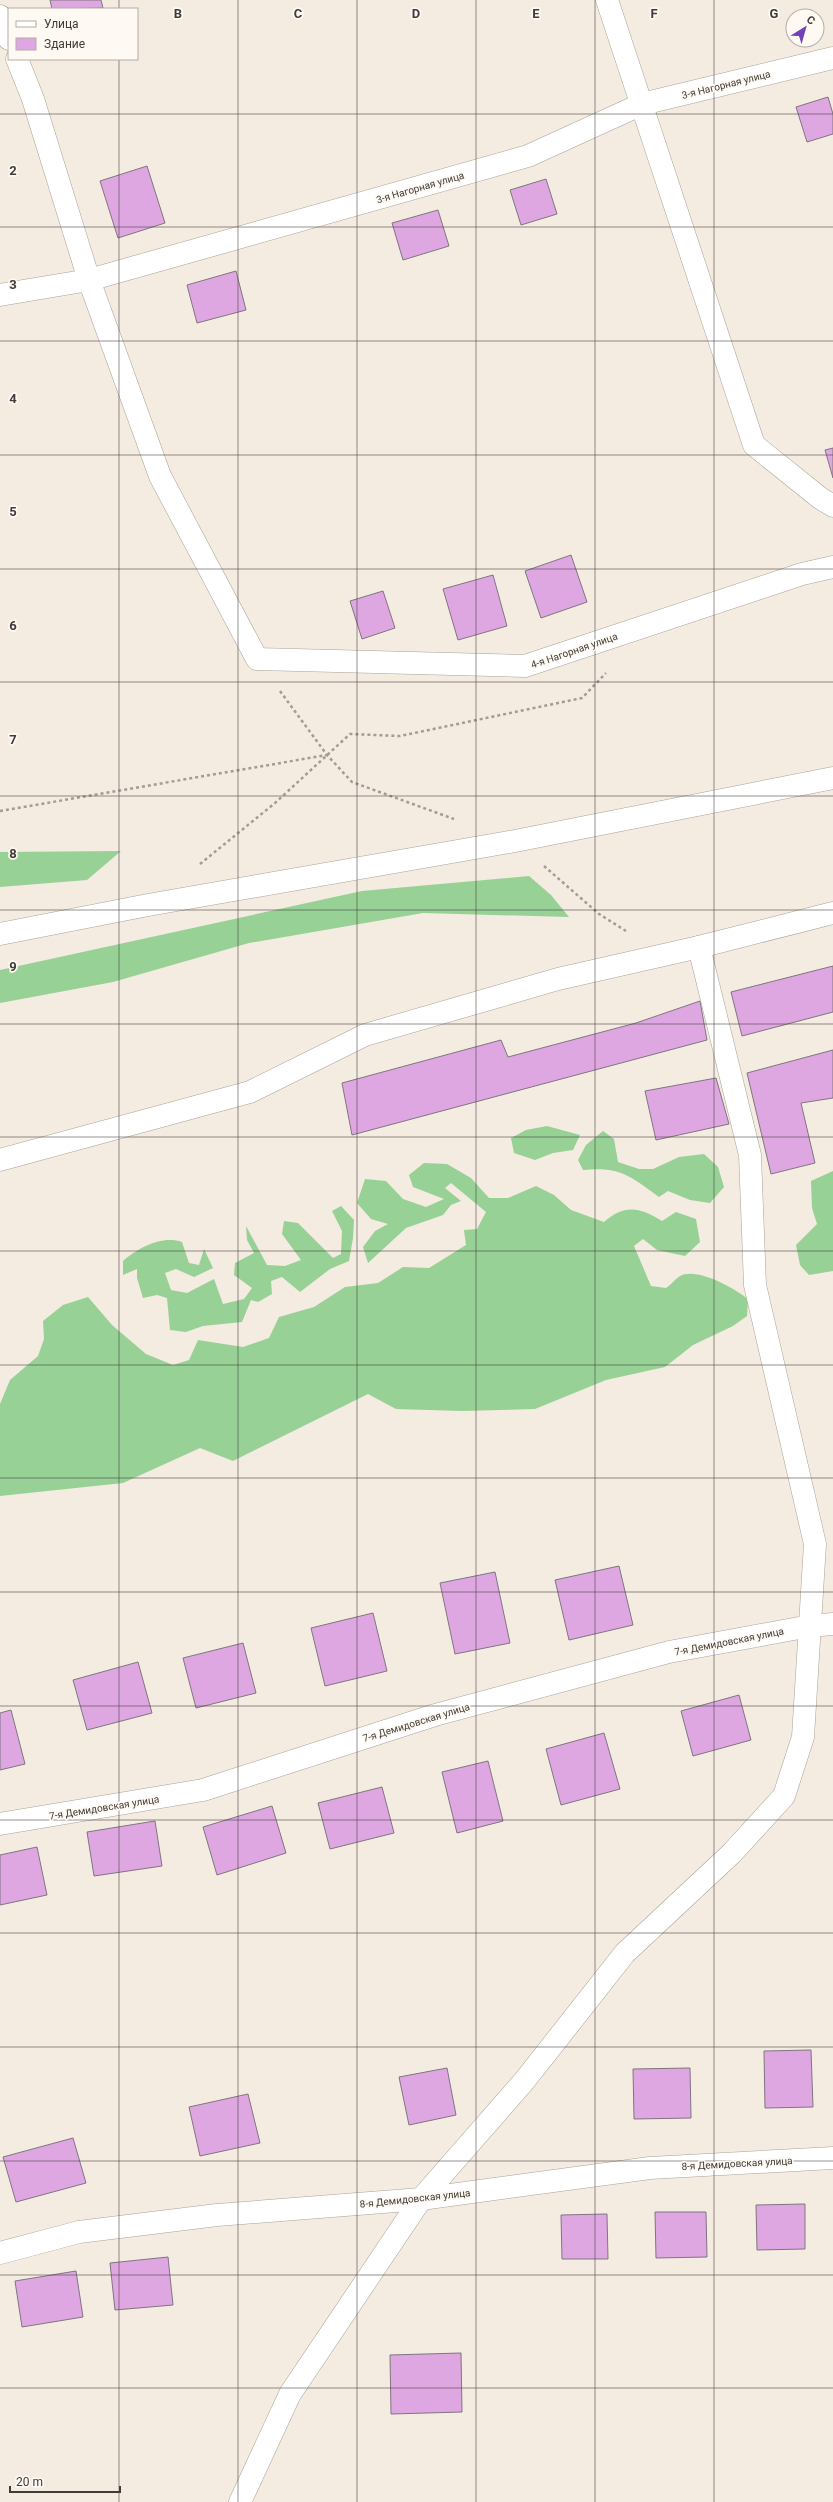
<svg xmlns="http://www.w3.org/2000/svg" width="833" height="2502" viewBox="0 0 833 2502" font-family="Roboto,sans-serif">
  <style>
    .forest { fill: #97d195 }
    .building { fill: #dfa7e2; stroke: #7e767f }
    .lines { fill: none; stroke-linecap: round; stroke-linejoin: round }
    .minor-casing { stroke: #aaa298; stroke-width: 23 }
    .major-casing { stroke: #aaa298; stroke-width: 23 }
    .path { stroke: #a39c95; stroke-width: 2.5; stroke-dasharray: 3 3; stroke-linecap: butt }
    .minor { stroke: #fff; stroke-width: 22 }
    .major { stroke: #fff; stroke-width: 22 }
    .grid { fill: none; stroke: #403c38; stroke-width: 1; stroke-opacity: 0.55 }
    .labels { text-anchor: middle; stroke-width: 3.5; stroke-linejoin: round; paint-order: stroke }
    .street-label { font-size: 10px; fill: #403c38; stroke: #fff9f3 }
    .grid-label { font-size: 13px; text-anchor: middle; font-weight: bold; fill: #403c38; stroke: #fff9f3; stroke-width: 3.5; stroke-linejoin: round; paint-order: stroke }
  </style>
  <rect width="100%" height="100%" fill="#f4ebe1"/>
  <g class="forest">
    <path d="M 121,851 L 87,880 L 0,887 L 0,852 Z"/>
    <path d="M 529,876 L 551,895 L 569,917 L 423,913 L 249,943 L 113,982 L 0,1003 L 0,970 L 362,891 Z"/>
    <path d="M 547,1126 L 580,1135 L 573,1150 L 553,1153 L 535,1160 L 514,1153 L 511,1138 L 526,1130 Z"/>
    <path d="M 603,1131 L 614,1139 L 618,1162 L 639,1169 L 653,1169 L 679,1157 L 704,1154 L 718,1167 L 724,1187 L 710,1203 L 690,1200 L 668,1191 L 659,1197 C 631,1176 619,1166 583,1170 L 578,1160 L 586,1145 Z"/>
    <path d="M 424,1163 L 447,1164 L 471,1178 L 489,1198 L 508,1198 L 536,1186 L 554,1195 L 571,1210 L 604,1222 C 624,1204 640,1207 662,1221 L 676,1212 L 696,1219 L 700,1242 L 685,1256 L 657,1250 L 643,1239 L 634,1246 L 651,1286 L 666,1288 C 671,1285 675,1279 680,1276 C 697,1267 734,1288 748,1299 L 747,1316 L 733,1326 L 693,1345 L 665,1367 L 606,1380 L 535,1409 L 462,1411 L 396,1409 L 368,1394 L 233,1461 L 200,1448 L 123,1483 L 0,1496 L 0,1404 L 10,1380 L 38,1356 L 44,1339 L 43,1321 L 63,1305 L 88,1297 L 112,1325 L 146,1354 L 173,1365 L 189,1360 L 198,1340 L 243,1347 L 269,1338 L 279,1317 L 314,1307 L 345,1287 L 378,1283 L 403,1267 L 429,1268 L 466,1245 L 464,1230 L 477,1229 L 486,1212 L 451,1183 L 445,1188 L 461,1201 L 451,1205 L 443,1215 L 406,1228 L 368,1263 L 363,1247 L 375,1231 L 388,1224 L 371,1219 L 357,1203 L 365,1179 L 386,1181 L 403,1199 L 426,1207 L 444,1199 L 413,1187 L 409,1175 Z"/>
    <path d="M 833,1171 L 833,1271 L 809,1275 L 800,1265 L 796,1245 L 817,1224 L 812,1208 L 811,1181 Z"/>
    <path d="M 341,1206 L 354,1220 L 353,1238 L 349,1261 L 330,1269 L 300,1292 L 282,1277 L 271,1281 L 272,1294 L 258,1302 L 251,1300 L 242,1322 L 203,1326 L 186,1332 L 170,1330 L 167,1298 L 157,1295 L 143,1298 L 137,1278 L 137,1269 L 123,1275 L 123,1261 C 138,1248 162,1235 182,1242 L 189,1263 L 199,1265 L 204,1249 L 213,1268 L 194,1277 L 176,1269 L 165,1273 L 171,1290 L 187,1293 L 214,1279 L 223,1304 L 244,1299 L 252,1288 L 234,1275 L 235,1263 L 254,1253 L 247,1240 L 246,1226 L 267,1265 L 285,1266 L 301,1260 L 282,1234 L 284,1221 L 298,1223 L 333,1258 L 341,1254 L 342,1231 L 332,1211 Z"/>
  </g>
  <g class="building">
    <path d="M 50,0 L 101,0 L 103,8 L 52,9 Z"/>
    <path d="M 828,97 L 833,114 L 833,134 L 807,142 L 796,107 Z"/>
    <path d="M 147,166 L 165,223 L 118,238 L 100,181 Z"/>
    <path d="M 546,179 L 557,214 L 521,225 L 510,190 Z"/>
    <path d="M 438,210 L 449,246 L 403,260 L 392,223 Z"/>
    <path d="M 236,271 L 246,310 L 197,323 L 187,285 Z"/>
    <path d="M 833,448 L 833,478 L 825,450 Z"/>
    <path d="M 571,555 L 587,602 L 541,618 L 525,571 Z"/>
    <path d="M 493,575 L 507,626 L 458,640 L 443,589 Z"/>
    <path d="M 383,591 L 395,628 L 362,639 L 350,601 Z"/>
    <path d="M 833,966 L 833,1012 L 742,1036 L 731,992 Z"/>
    <path d="M 700,1001 L 707,1040 L 352,1135 L 342,1083 L 501,1040 L 508,1057 L 636,1023 Z"/>
    <path d="M 833,1050 L 833,1098 L 801,1103 L 815,1163 L 771,1174 L 747,1073 Z"/>
    <path d="M 716,1078 L 729,1124 L 656,1140 L 645,1091 Z"/>
    <path d="M 619,1566 L 633,1625 L 569,1640 L 555,1580 Z"/>
    <path d="M 495,1572 L 510,1643 L 455,1654 L 440,1583 Z"/>
    <path d="M 373,1613 L 387,1671 L 325,1686 L 311,1628 Z"/>
    <path d="M 243,1643 L 256,1693 L 196,1708 L 183,1658 Z"/>
    <path d="M 138,1662 L 152,1713 L 87,1730 L 73,1680 Z"/>
    <path d="M 739,1695 L 751,1740 L 693,1756 L 681,1711 Z"/>
    <path d="M 11,1710 L 25,1764 L 0,1770 L 0,1713 Z"/>
    <path d="M 604,1733 L 620,1789 L 561,1805 L 546,1749 Z"/>
    <path d="M 488,1761 L 503,1821 L 457,1833 L 442,1772 Z"/>
    <path d="M 382,1787 L 394,1833 L 330,1849 L 318,1803 Z"/>
    <path d="M 272,1806 L 286,1853 L 217,1875 L 203,1827 Z"/>
    <path d="M 155,1821 L 162,1866 L 94,1876 L 87,1832 Z"/>
    <path d="M 37,1847 L 47,1895 L 0,1905 L 0,1855 Z"/>
    <path d="M 811,2050 L 813,2107 L 765,2108 L 764,2051 Z"/>
    <path d="M 447,2068 L 456,2115 L 409,2125 L 399,2077 Z"/>
    <path d="M 690,2068 L 691,2118 L 634,2119 L 633,2069 Z"/>
    <path d="M 248,2094 L 260,2143 L 200,2156 L 189,2107 Z"/>
    <path d="M 73,2138 L 86,2183 L 16,2202 L 3,2157 Z"/>
    <path d="M 805,2204 L 805,2249 L 757,2250 L 756,2205 Z"/>
    <path d="M 655,2212 L 706,2212 L 707,2257 L 656,2258 Z"/>
    <path d="M 607,2214 L 608,2259 L 562,2259 L 561,2215 Z"/>
    <path d="M 168,2257 L 173,2305 L 115,2310 L 110,2263 Z"/>
    <path d="M 76,2271 L 83,2317 L 22,2327 L 15,2281 Z"/>
    <path d="M 461,2353 L 462,2412 L 391,2414 L 390,2355 Z"/>
  </g>
  <g class="lines">
    <g class="minor-casing">
      <g id="minor">
        <path d="M 607,0 L 754,445 L 820,498 L 833,506"/>
        <path d="M 0,16 L 9,39"/>
        <path d="M 17,59 L 33,99 L 89,280 L 160,476 L 257,659 L 525,666 L 802,574 L 833,567"/>
        <path d="M 0,295 L 89,280 L 528,156 L 642,104 L 833,58"/>
        <path d="M 0,1160 L 250,1092 L 365,1035 L 558,979 L 699,947 L 833,913"/>
        <path d="M 0,1824 L 203,1790 L 435,1715 L 669,1652 L 810,1626 L 833,1624"/>
        <path d="M 0,2253 L 79,2232 L 217,2215 L 421,2199 L 650,2168 L 833,2158"/>
        <path d="M 240,2502 L 290,2394 L 421,2199 L 525,2080 L 625,1953 L 732,1853 L 784,1796 L 803,1737 L 815,1544 L 755,1285 L 750,1155 L 699,947"/>
      </g>
    </g>
    <g class="major-casing">
      <path id="major" d="M 0,934 L 148,905 L 515,841 L 833,778"/>
    </g>
    <g class="path">
      <path d="M 280,691 L 327,755 L 352,782 L 454,819"/>
      <path d="M 0,811 L 327,755"/>
      <path d="M 200,864 L 275,803 L 350,734 L 400,736 L 582,698 L 606,673"/>
      <path d="M 544,866 L 599,914 L 626,931"/>
    </g>
    <use href="#minor" class="minor"/>
    <use href="#major" class="major"/>
  </g>
  <path class="grid" d="M 119,0 L 119,9M 238,0 L 238,2502M 357,0 L 357,2502M 476,0 L 476,2502M 595,0 L 595,2502M 714,0 L 714,2502M 119,59 L 119,2502M 0,114 L 833,114M 0,227 L 833,227M 0,341 L 833,341M 0,455 L 833,455M 0,569 L 833,569M 0,682 L 833,682M 0,796 L 833,796M 0,910 L 833,910M 0,1024 L 833,1024M 0,1137 L 833,1137M 0,1251 L 833,1251M 0,1365 L 833,1365M 0,1478 L 833,1478M 0,1592 L 833,1592M 0,1706 L 833,1706M 0,1820 L 833,1820M 0,1933 L 833,1933M 0,2047 L 833,2047M 0,2161 L 833,2161M 0,2275 L 833,2275M 0,2388 L 833,2388"/>
  <g class="labels">
    <g class="street-label">
      <text transform="translate(726 84) rotate(-14)" y="4">3-я Нагорная улица</text>
      <text transform="translate(420 187) rotate(-16)" y="4">3-я Нагорная улица</text>
      <text transform="translate(574 650) rotate(-19)" y="4">4-я Нагорная улица</text>
      <text transform="translate(729 1641) rotate(-11)" y="4">7-я Демидовская улица</text>
      <text transform="translate(416 1722) rotate(-17)" y="4">7-я Демидовская улица</text>
      <text transform="translate(104 1807) rotate(-9)" y="4">7-я Демидовская улица</text>
      <text transform="translate(737 2163) rotate(-3)" y="4">8-я Демидовская улица</text>
      <text transform="translate(415 2198) rotate(-6)" y="4">8-я Демидовская улица</text>
    </g>
  </g>
  <g class="grid-label">
    <text x="178" y="18">B</text>
    <text x="298" y="18">C</text>
    <text x="416" y="18">D</text>
    <text x="536" y="18">E</text>
    <text x="654" y="18">F</text>
    <text x="774" y="18">G</text>
    <text x="13" y="175">2</text>
    <text x="13" y="289">3</text>
    <text x="13" y="403">4</text>
    <text x="13" y="516">5</text>
    <text x="13" y="630">6</text>
    <text x="13" y="744">7</text>
    <text x="13" y="858">8</text>
    <text x="13" y="971">9</text>
  </g>
  <rect x="8" y="8" width="130" height="52" fill="#fff9f3" stroke="#b3ada8"/>
  <rect x="16" y="21" width="20" height="6" fill="#ffffff" stroke="#b3ada8"/>
  <text x="44" y="28" font-size="12" fill="#403c38">Улица</text>
  <rect x="16" y="38" width="20" height="12" fill="#dfa7e2" stroke="#b3ada8"/>
  <text x="44" y="48" font-size="12" fill="#403c38">Здание</text>
  <g transform="translate(805 28) rotate(37)"><circle r="19" fill="#fff9f3" stroke="#b3ada8"/>
  <path d="M0-3L7 15L0 10L-7 15Z" fill="#7043bb"/>
  <text y="-6" font-size="11" font-weight="bold" text-anchor="middle" fill="#403c38">С</text>
  </g>
  <path d="M10 2486v6h110v-6" fill="none" stroke="#403c38" stroke-width="2"/>
  <text x="16" y="2486" font-size="12" fill="#403c38" stroke="#fff9f3" stroke-width="3" paint-order="stroke">20 m</text>
</svg>
